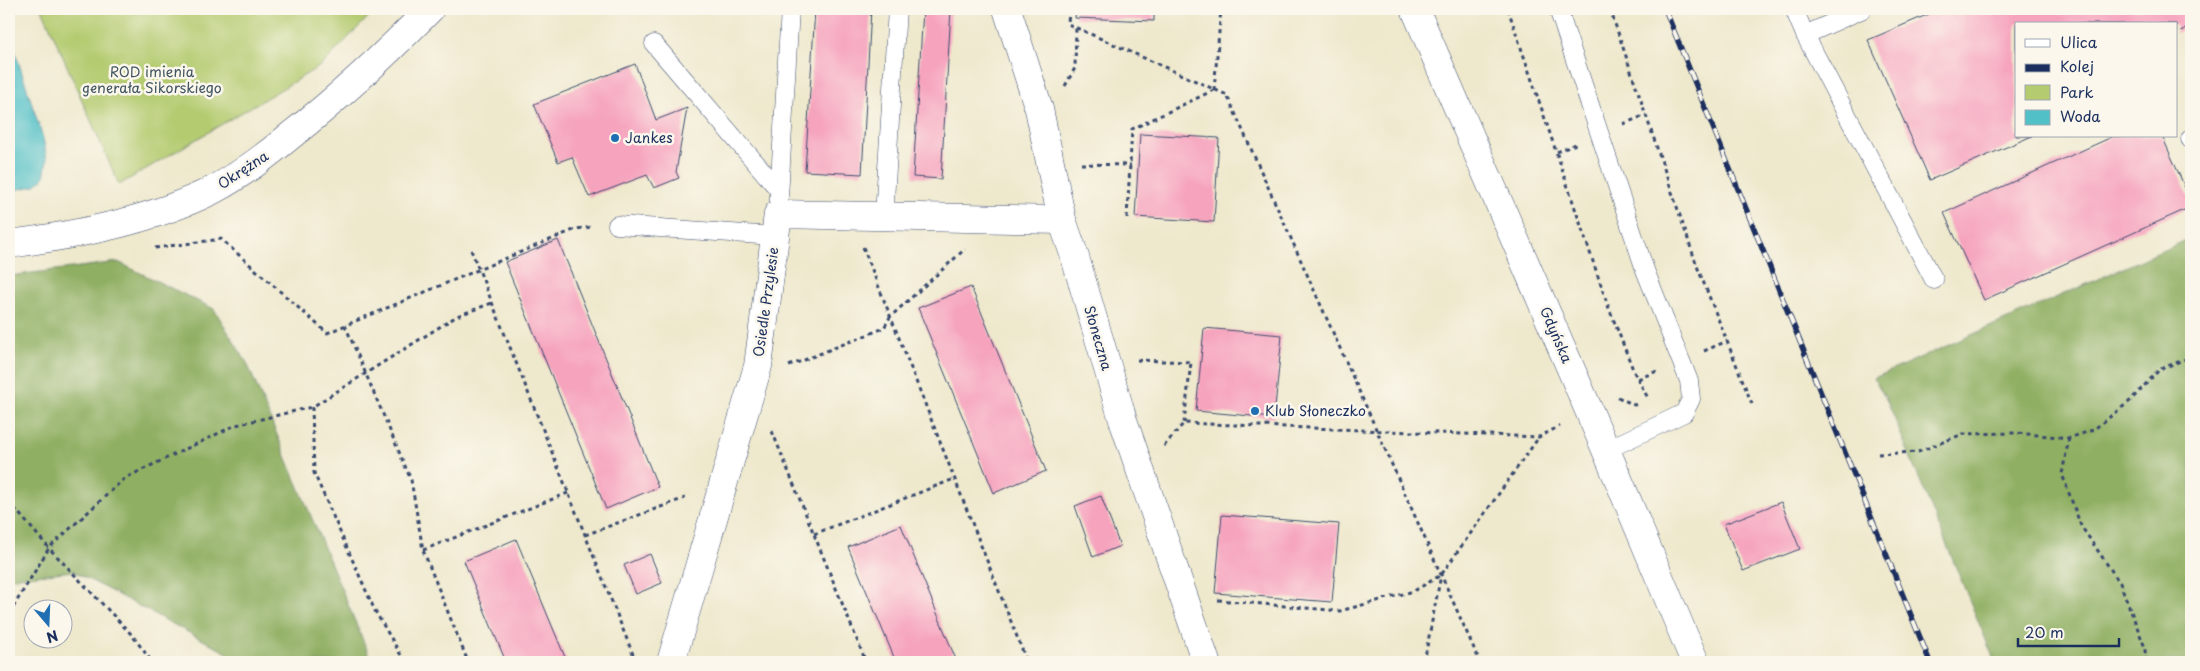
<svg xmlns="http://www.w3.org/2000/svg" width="2200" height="671" viewBox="0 0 2200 671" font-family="'Playpen Sans',sans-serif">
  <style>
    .green { fill: #b4cb6f; stroke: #687d66 }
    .forest { fill: #8faf62; stroke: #556f60 }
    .water { fill: #52c0c7; stroke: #367892 }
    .building { fill: #f6a3be }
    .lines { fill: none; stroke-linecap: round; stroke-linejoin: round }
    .lane-casing { stroke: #3b4b6e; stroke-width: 19 }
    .street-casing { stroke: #3b4b6e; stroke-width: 29 }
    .secondary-casing { stroke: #3b4b6e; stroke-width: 29 }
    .path { stroke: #3b4b6e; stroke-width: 3; stroke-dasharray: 4 4; stroke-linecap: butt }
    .lane { stroke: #fff; stroke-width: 18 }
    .street { stroke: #fff; stroke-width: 28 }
    .secondary { stroke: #fff; stroke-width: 28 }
    .rail-casing { stroke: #1b2f5e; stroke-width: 5.5 }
    .rail { stroke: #fbf7ec; stroke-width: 4; stroke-dasharray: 11; stroke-linecap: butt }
    .poi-dot { fill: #1f6fb2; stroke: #fbf7ec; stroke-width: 2 }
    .labels { text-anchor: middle; stroke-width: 5; stroke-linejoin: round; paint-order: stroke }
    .park-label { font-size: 14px; fill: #415662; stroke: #fbf7ec }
    .poi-label { font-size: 14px; fill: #1b2f5e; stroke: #fbf7ec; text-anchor: start }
    .street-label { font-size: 14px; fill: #1b2f5e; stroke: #fbf7ec }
  </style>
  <rect width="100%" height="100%" fill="#fbf7ec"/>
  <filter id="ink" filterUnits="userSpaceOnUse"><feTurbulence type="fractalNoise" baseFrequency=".02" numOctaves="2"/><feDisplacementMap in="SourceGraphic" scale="10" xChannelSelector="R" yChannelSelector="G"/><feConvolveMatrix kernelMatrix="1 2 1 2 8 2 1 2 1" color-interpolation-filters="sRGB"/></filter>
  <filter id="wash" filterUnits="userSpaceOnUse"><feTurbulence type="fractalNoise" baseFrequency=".0096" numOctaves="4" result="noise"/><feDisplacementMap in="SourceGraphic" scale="20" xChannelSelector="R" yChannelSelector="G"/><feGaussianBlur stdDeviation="1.12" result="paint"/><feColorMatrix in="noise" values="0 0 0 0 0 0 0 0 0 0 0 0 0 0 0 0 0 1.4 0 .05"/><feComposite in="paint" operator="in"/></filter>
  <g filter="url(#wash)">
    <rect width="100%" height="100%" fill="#eee8cc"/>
    <path class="green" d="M 42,9 L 376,9 L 322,65 L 119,185 Z"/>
    <g class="forest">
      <path d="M 2191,238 L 2191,662 L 1995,662 L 1888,403 L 1874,378 Z"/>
      <path d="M 118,262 L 214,309 L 247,363 L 372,662 L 236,662 L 229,654 L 73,571 L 9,578 L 9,276 Z"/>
    </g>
    <path class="water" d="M 9,33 L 43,138 L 47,160 L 44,178 L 34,186 L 9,191 Z"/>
    <g id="blocks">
      <g class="building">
        <path d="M 815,9 L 871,9 L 862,174 L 805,171 Z"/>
        <path d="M 923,9 L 951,9 L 941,179 L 913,177 Z"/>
        <path d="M 1076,9 L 1154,9 L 1154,21 L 1075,18 Z"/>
        <path d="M 1941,9 L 2191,9 L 2191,27 L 2176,33 L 2176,24 L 2016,24 L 2016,136 L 2032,136 L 1930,180 L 1868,40 Z"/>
        <path d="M 635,64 L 656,120 L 687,108 L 676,172 L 679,178 L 654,188 L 647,175 L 589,197 L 572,157 L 558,162 L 534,104 Z"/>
        <path d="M 1140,134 L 1219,138 L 1214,222 L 1135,217 Z"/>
        <path d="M 2114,136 L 2162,136 L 2191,201 L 2191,207 L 1984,300 L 1944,213 Z"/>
        <path d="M 558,240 L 658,487 L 606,509 L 505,262 Z"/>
        <path d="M 971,287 L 1046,471 L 994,493 L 918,308 Z"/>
        <path d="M 1204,328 L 1282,335 L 1274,418 L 1196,411 Z"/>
        <path d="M 1101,496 L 1120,546 L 1093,557 L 1075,506 Z"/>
        <path d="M 1781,502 L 1800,549 L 1743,571 L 1724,524 Z"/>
        <path d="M 1222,515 L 1339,524 L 1332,602 L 1215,593 Z"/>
        <path d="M 901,525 L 957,662 L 896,662 L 848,547 Z"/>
        <path d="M 516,539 L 567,662 L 506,662 L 464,561 Z"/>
        <path d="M 650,554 L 662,583 L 636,594 L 624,565 Z"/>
      </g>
    </g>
  </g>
  <g filter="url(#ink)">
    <use href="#blocks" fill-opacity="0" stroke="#3b4b6e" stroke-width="1"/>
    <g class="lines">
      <g class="lane-casing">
        <g id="lane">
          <path d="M 1558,9 L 1645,270 L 1689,381 L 1691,399 L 1684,413 L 1606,450"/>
          <path d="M 1794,9 L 1805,35 L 1934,280"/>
          <path d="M 1805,35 L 1863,9"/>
          <path d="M 654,44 L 779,190"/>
          <path d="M 2190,139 L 2191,139"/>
          <path d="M 778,214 L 790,9"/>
          <path d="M 884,216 L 897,9"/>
          <path d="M 617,225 L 775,236"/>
        </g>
      </g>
      <g class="street-casing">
        <g id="street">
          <path d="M 1007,9 L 1039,109 L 1062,220 L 1074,254 L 1123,420 L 1206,662"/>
          <path d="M 9,244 C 77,235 150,221 213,190 C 241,175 266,156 290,136 C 340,97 386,54 430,9"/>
          <path d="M 671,662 L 758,366 L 778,214 L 1062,220"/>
        </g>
      </g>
      <g class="secondary-casing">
        <path id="secondary" d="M 1415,9 L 1606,450 L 1695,662"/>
      </g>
      <g class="path">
        <path d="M 1069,9 L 1068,24 L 1227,95 L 1480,662"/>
        <path d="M 1508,9 L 1607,303 L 1634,372 L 1649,400"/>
        <path d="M 1610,9 L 1697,266 L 1752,404"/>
        <path d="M 1065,86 L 1075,68 L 1076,27"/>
        <path d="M 1214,90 L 1221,9"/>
        <path d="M 1623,124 L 1646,115"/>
        <path d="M 1557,152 L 1576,144"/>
        <path d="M 1081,164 L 1131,165"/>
        <path d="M 1127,218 L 1132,129 L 1214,90"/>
        <path d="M 863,247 L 1027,662"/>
        <path d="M 155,248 L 221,239 L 327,333 L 576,229 L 592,227"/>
        <path d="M 471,250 L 636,662"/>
        <path d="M 345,325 L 411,480 L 423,550 L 468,662"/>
        <path d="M 1704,351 L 1727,341"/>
        <path d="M 1137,360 L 1191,362 L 1184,423"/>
        <path d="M 789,366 L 884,328 L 890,317 L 965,249"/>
        <path d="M 1638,379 L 1657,371"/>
        <path d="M 1618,397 L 1634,405 L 1637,404"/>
        <path d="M 772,431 L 866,662"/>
        <path d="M 2069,438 L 2062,474 L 2081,526 L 2120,583 L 2144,645 L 2147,662"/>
        <path d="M 1164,446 L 1184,423 L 1539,437 L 1560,426"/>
        <path d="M 1878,454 L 1918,452 L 1963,434 L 2016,433 L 2069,438 L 2093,430 L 2129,402 L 2160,369 L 2191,357"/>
        <path d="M 9,502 L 49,548 L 132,635 L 152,662"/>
        <path d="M 814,534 L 954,479"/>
        <path d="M 585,535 L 685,498"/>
        <path d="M 423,550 L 568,493"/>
        <path d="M 1218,600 L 1340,611 L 1414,591 L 1441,575 L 1539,437"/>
        <path d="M 9,614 L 49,548 L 125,478 L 236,425 L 312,407"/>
        <path d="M 405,662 L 375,611 L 314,473 L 312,407 L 457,316 L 492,303"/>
        <path d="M 1424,662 L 1441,575"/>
      </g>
      <use href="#lane" class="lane"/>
      <use href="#street" class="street"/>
      <use href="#secondary" class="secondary"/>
      <g class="rail-casing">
        <path id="rail" d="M 1665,9 L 1930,662"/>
      </g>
      <use href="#rail" class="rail"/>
    </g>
  </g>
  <g class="poi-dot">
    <circle cx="615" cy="138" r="5"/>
    <circle cx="1255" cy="411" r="5"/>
  </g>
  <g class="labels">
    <g class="park-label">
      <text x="152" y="77">ROD imienia<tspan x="152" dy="16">generała Sikorskiego</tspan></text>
    </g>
    <g class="poi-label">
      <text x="625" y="143">Jankes</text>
      <text x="1265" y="416">Klub Słoneczko</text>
    </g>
    <g class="street-label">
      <text transform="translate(243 170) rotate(-33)" y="5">Okrężna</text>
      <text transform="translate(766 302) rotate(-82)" y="5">Osiedle Przylesie</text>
      <text transform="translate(1556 335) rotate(67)" y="5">Gdyńska</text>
      <text transform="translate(1098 338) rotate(74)" y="5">Słoneczna</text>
    </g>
  </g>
  <rect width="2200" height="671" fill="none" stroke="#fbf7ec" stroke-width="30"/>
  <rect x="2015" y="22" width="162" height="115" fill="#fbf7ec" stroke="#a1a7b3"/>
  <rect x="2025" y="39" width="25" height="8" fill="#ffffff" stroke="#a1a7b3"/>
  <text x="2060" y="48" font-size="15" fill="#1b2f5e">Ulica</text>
  <rect x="2025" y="64" width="25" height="8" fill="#1b2f5e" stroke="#a1a7b3"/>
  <text x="2060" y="72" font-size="15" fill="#1b2f5e">Kolej</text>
  <rect x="2025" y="85" width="25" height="15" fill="#b4cb6f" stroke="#a1a7b3"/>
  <text x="2060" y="98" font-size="15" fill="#1b2f5e">Park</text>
  <rect x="2025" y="110" width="25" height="15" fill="#52c0c7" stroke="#a1a7b3"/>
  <text x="2060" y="122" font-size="15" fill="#1b2f5e">Woda</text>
  <g transform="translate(48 624) rotate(161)"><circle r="24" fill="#fbf7ec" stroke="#a1a7b3"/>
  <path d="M0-4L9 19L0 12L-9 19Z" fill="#1f6fb2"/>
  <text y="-8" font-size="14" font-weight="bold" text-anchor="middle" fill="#1b2f5e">N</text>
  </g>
  <path d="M2018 638v8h101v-8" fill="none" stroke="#1b2f5e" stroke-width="2.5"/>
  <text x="2025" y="638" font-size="15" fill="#1b2f5e" stroke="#fbf7ec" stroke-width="4" paint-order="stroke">20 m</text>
</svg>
